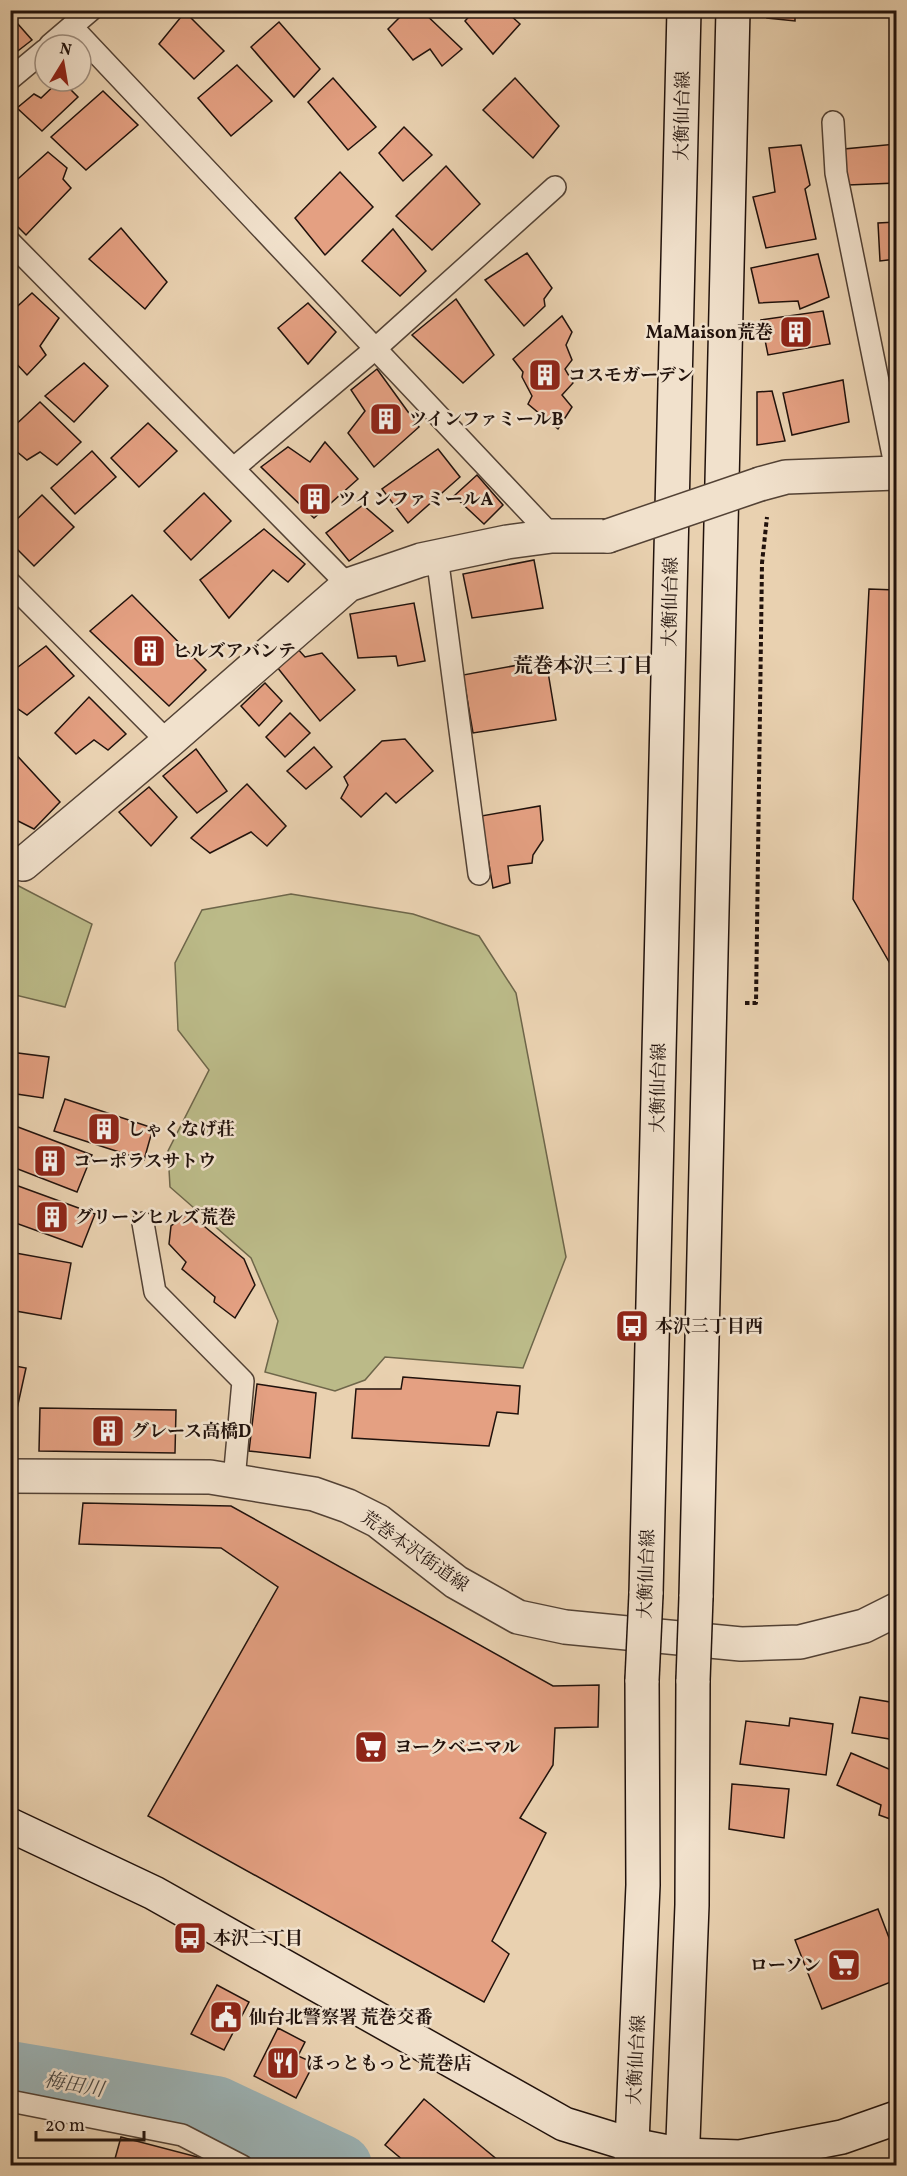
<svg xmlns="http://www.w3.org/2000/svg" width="907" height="2176" viewBox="0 0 907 2176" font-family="Vollkorn,'Noto Serif JP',serif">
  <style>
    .green { fill: #bbba88; stroke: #6e664a; stroke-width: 1.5 }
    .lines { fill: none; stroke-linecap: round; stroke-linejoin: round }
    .river { stroke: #9cb4b7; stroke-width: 64 }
    .building { fill: #e4a082; stroke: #21120c; stroke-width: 1.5 }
    .lane-casing { stroke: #534235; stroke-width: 24 }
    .street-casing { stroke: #534235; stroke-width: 36 }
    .secondary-casing { stroke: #21120c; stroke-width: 36 }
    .path { stroke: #21120c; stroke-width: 4; stroke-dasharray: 4.5 3; stroke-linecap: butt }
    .lane { stroke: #f1e1cc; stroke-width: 21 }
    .street { stroke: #f1e1cc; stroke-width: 33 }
    .secondary { stroke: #f1e1cc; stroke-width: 33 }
    .street-bridge-casing { stroke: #534235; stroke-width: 36; stroke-linecap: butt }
    .secondary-bridge-casing { stroke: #21120c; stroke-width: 36; stroke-linecap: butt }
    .street-bridge { stroke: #f1e1cc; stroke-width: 33 }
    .secondary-bridge { stroke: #f1e1cc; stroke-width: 33 }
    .labels { text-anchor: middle; stroke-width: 5; stroke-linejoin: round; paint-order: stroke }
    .street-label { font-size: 18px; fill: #21120c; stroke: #f1e1cc }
    .poi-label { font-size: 18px; font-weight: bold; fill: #21120c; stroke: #f1e1cc; text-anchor: start }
    .neighbourhood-label { font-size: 20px; font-weight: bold; fill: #21120c; stroke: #f1e1cc }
    .water-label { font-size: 20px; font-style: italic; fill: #4c4b48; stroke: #f1e1cc }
  </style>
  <rect width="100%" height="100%" fill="#e9d1b0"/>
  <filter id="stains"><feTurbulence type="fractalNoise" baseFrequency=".00333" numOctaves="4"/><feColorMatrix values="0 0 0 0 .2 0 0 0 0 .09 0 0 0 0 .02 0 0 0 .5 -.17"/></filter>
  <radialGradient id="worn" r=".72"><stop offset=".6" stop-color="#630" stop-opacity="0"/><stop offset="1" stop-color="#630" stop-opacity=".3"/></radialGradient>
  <g class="green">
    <path d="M 11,882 L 92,924 L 65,1007 L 11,994 Z"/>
    <path d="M 291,894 L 413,914 L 479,936 L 516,993 L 566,1257 L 523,1368 L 385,1357 L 365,1380 L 335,1391 L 265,1372 L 278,1321 L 251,1258 L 170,1187 L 168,1151 L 209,1070 L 178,1030 L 175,963 L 202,910 Z"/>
  </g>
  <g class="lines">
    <path class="river" d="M 10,2073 L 216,2108 L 340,2166"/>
  </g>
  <g class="building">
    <path d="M 407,10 L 421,10 L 462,49 L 442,66 L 430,49 L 413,60 L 388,29 Z"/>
    <path d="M 475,10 L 512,10 L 509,14 L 520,24 L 493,54 L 465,21 Z"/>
    <path d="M 768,10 L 795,10 L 795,21 L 767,18 Z"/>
    <path d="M 185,12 L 224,51 L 194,79 L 159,44 Z"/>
    <path d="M 10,15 L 32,40 L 10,57 Z"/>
    <path d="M 279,22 L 320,69 L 294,97 L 251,47 Z"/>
    <path d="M 237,65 L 272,101 L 231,136 L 198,98 Z"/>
    <path d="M 333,78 L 376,127 L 348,150 L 308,102 Z"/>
    <path d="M 515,78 L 559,126 L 533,158 L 483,110 Z"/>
    <path d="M 59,81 L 62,81 L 78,97 L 42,131 L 17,108 L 34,94 L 41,98 Z"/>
    <path d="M 103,91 L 138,125 L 86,170 L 51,137 Z"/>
    <path d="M 404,127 L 432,155 L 403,181 L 379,153 Z"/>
    <path d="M 896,144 L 896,183 L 848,185 L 844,149 Z"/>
    <path d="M 801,145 L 810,185 L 805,189 L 816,239 L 766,248 L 753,197 L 775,192 L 769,148 Z"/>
    <path d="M 48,152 L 67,168 L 63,179 L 71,188 L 26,235 L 10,219 L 10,186 Z"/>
    <path d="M 446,166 L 480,204 L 432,250 L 396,216 Z"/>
    <path d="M 340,172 L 373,207 L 325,255 L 295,218 Z"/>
    <path d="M 896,222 L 896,259 L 880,261 L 878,223 Z"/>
    <path d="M 121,228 L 167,282 L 145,309 L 89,259 Z"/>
    <path d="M 393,229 L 426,271 L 400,296 L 362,261 Z"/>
    <path d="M 527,253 L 552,288 L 544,299 L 545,306 L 524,326 L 485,280 Z"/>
    <path d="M 818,254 L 829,297 L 800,309 L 798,301 L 759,303 L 751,268 Z"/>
    <path d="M 32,293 L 59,318 L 40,346 L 46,355 L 27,375 L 10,357 L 10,313 Z"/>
    <path d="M 456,299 L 494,355 L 463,383 L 412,335 Z"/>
    <path d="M 308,303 L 336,332 L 308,364 L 278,328 Z"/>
    <path d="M 823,311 L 830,344 L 768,355 L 761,320 Z"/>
    <path d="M 562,316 L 572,332 L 566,345 L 572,360 L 565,369 L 573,383 L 562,395 L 572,407 L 558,429 L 528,404 L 532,396 L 522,377 L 523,372 L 513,359 Z"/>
    <path d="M 84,363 L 108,386 L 74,422 L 45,396 Z"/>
    <path d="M 377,369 L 419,427 L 374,467 L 348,433 L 365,411 L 351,390 Z"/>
    <path d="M 843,380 L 849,422 L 792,435 L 783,393 Z"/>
    <path d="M 772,391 L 785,441 L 757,445 L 757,392 Z"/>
    <path d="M 40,402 L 81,442 L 57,465 L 40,452 L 27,460 L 10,446 L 10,430 Z"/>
    <path d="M 148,423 L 177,451 L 139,487 L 111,458 Z"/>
    <path d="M 325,442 L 358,479 L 314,518 L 261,467 L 288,447 L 310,462 Z"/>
    <path d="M 438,449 L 460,477 L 408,523 L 382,489 Z"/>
    <path d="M 92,451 L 116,477 L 75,514 L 51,488 Z"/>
    <path d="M 477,475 L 503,505 L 484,524 L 454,496 Z"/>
    <path d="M 204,493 L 231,521 L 191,560 L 164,531 Z"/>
    <path d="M 42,495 L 74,527 L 34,566 L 10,542 L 10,526 Z"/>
    <path d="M 363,505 L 393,531 L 349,561 L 326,533 Z"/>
    <path d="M 264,529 L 305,564 L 288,582 L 273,570 L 229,618 L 200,580 Z"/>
    <path d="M 534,560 L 543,608 L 472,618 L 463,574 Z"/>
    <path d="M 869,589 L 896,590 L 896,974 L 853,899 Z"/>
    <path d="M 132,595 L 206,670 L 169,706 L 90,631 Z"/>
    <path d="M 414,603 L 425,661 L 398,666 L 396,656 L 358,658 L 350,614 Z"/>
    <path d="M 46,646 L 74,676 L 27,715 L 15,707 L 10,710 L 10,673 Z"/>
    <path d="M 296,647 L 305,657 L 322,653 L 355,690 L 320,721 L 277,667 Z"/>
    <path d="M 546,660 L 556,720 L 473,733 L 463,675 Z"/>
    <path d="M 265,683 L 282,701 L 259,726 L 241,706 Z"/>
    <path d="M 89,697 L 126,734 L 108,750 L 94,740 L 76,754 L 55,733 Z"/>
    <path d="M 290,713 L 310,733 L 285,757 L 266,737 Z"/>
    <path d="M 405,739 L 433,771 L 396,803 L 386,793 L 361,817 L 341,798 L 348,785 L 344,777 L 382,741 Z"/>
    <path d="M 314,747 L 332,767 L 306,789 L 287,771 Z"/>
    <path d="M 10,748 L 60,802 L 34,829 L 10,817 Z"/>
    <path d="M 196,749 L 227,791 L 197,813 L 163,776 Z"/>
    <path d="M 247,784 L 286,826 L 267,846 L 251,832 L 210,853 L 191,838 Z"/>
    <path d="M 149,787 L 177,817 L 151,846 L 119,812 Z"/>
    <path d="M 540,806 L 543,840 L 533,855 L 532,863 L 508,866 L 510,883 L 493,888 L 481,816 Z"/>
    <path d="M 10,1052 L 49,1057 L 43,1098 L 10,1093 Z"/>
    <path d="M 65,1099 L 153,1128 L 144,1160 L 54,1131 Z"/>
    <path d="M 10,1124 L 92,1155 L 77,1192 L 10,1166 Z"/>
    <path d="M 10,1183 L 95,1214 L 82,1247 L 10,1221 Z"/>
    <path d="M 188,1213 L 244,1259 L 255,1285 L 235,1318 L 214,1302 L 215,1297 L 182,1269 L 186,1262 L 169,1244 L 171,1226 Z"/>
    <path d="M 10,1252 L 71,1263 L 61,1319 L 10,1310 Z"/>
    <path d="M 10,1365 L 26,1368 L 13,1427 L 10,1427 Z"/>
    <path d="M 403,1377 L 520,1386 L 518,1414 L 497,1412 L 489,1446 L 352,1438 L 356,1389 L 401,1389 Z"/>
    <path d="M 257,1384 L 316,1393 L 310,1458 L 249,1451 Z"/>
    <path d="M 40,1408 L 176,1410 L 175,1453 L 39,1451 Z"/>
    <path d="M 83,1503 L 231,1506 L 553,1686 L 599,1685 L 598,1727 L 555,1728 L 553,1765 L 520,1818 L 546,1833 L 492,1941 L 509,1954 L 484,2002 L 148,1816 L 278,1587 L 221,1548 L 79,1544 Z"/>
    <path d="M 860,1697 L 896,1703 L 896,1740 L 852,1733 Z"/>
    <path d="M 790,1718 L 833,1724 L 826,1775 L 740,1764 L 746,1721 L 789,1726 Z"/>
    <path d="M 851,1753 L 896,1772 L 896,1813 L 893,1820 L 879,1815 L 881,1805 L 837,1785 Z"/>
    <path d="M 732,1784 L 789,1789 L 784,1838 L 729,1829 Z"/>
    <path d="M 878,1909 L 896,1956 L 896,1980 L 822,2009 L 795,1940 Z"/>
    <path d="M 217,1985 L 249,2002 L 224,2050 L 191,2034 Z"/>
    <path d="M 278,2028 L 305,2042 L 298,2056 L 314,2063 L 296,2098 L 254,2076 Z"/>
    <path d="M 424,2099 L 505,2166 L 410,2166 L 385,2145 Z"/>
    <path d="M 121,2137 L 209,2160 L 208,2166 L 113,2166 Z"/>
    <path d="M 10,2138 L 15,2138 L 17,2166 L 10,2166 Z"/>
  </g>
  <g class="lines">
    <g class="lane-casing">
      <g id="lane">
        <path d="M 72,27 L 552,536"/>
        <path d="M 50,45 L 91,10"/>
        <path d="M 10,79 L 45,50"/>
        <path d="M 833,122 L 836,173 L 896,470"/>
        <path d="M 10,242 L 348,585"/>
        <path d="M 234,468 L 375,349 L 555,187"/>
        <path d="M 437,556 L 479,874"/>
        <path d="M 10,583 L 168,742"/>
        <path d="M 143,1223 L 155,1292 L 243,1381 L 234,1480"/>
        <path d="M 10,2101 L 182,2135 L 242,2166"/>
      </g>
    </g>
    <g class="street-casing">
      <g id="street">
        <path d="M 760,484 L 786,477 L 896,473"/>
        <path d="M 23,864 L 168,742 L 348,585 L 421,560 L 507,542 L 552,536 L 608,536"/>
        <path d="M 10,1476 L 210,1477 L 314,1494 L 348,1506 L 378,1521 L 456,1582 L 518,1617 L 565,1627 L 741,1644 L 800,1642 L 864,1626 L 896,1610"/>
      </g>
    </g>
    <g class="secondary-casing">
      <g id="secondary">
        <path d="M 646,1594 L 684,10"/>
        <path d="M 696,1597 L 733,10"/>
        <path d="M 10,1825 L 154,1893 L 564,2124 L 632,2145 L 683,2155 L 740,2157 L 842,2137 L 896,2118"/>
        <path d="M 631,2166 L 643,1885 L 642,1680"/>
        <path d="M 682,2166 L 692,1905 L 693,1680"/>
      </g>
    </g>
    <path class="path" d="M 745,1003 L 756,1003 L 762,563 L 767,517"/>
    <use href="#lane" class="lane"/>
    <use href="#street" class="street"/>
    <use href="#secondary" class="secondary"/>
    <g class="street-bridge-casing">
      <path id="street-bridge" d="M 608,536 L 760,484"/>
    </g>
    <g class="secondary-bridge-casing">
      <g id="secondary-bridge">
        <path d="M 642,1680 L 646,1594"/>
        <path d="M 693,1680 L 696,1597"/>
      </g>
    </g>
    <use href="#street-bridge" class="street-bridge"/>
    <use href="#secondary-bridge" class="secondary-bridge"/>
  </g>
  <defs>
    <g id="building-square" transform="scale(1.725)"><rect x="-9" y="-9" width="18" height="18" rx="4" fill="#8f2418" stroke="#f1e1cc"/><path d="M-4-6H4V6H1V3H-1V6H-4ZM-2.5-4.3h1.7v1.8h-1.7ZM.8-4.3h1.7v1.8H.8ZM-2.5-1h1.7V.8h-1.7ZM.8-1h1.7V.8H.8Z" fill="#fff"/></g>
    <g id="bus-square" transform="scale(1.725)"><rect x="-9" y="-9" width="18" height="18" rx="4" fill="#8f2418" stroke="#f1e1cc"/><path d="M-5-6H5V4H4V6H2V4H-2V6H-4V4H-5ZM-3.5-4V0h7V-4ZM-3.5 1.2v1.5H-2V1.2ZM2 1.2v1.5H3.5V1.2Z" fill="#fff"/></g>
    <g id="supermarket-square" transform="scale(1.725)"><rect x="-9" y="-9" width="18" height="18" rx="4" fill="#8f2418" stroke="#f1e1cc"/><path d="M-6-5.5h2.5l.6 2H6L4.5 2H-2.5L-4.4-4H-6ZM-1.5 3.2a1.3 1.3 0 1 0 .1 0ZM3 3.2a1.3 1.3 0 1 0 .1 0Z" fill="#fff"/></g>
    <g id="civic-square" transform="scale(1.725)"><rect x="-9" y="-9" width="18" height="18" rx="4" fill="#8f2418" stroke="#f1e1cc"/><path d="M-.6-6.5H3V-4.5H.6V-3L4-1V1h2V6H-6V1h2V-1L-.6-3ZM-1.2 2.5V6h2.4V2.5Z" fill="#fff"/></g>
    <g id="restaurant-square" transform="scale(1.725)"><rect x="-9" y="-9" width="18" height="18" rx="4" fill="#8f2418" stroke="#f1e1cc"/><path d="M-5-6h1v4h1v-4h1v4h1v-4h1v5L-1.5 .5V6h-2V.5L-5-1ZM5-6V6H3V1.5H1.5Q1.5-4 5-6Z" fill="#fff"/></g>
  </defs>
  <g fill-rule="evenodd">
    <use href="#building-square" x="796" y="332"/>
    <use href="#building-square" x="545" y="375"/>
    <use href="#building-square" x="386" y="419"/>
    <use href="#building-square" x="315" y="499"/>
    <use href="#building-square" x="149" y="651"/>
    <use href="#building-square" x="104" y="1129"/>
    <use href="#building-square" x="50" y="1161"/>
    <use href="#building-square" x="52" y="1217"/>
    <use href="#bus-square" x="632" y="1326"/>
    <use href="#building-square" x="108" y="1431"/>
    <use href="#supermarket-square" x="371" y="1747"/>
    <use href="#bus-square" x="190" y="1938"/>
    <use href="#supermarket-square" x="844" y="1965"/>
    <use href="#civic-square" x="226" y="2017"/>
    <use href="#restaurant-square" x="283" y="2063"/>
  </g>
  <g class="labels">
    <g class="street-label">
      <text transform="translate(682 116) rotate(-89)" y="6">大衡仙台線</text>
      <text transform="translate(670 602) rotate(-89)" y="6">大衡仙台線</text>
      <text transform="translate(658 1088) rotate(-89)" y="6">大衡仙台線</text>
      <text transform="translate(415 1551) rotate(35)" y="6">荒巻本沢街道線</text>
      <text transform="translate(646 1574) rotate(-88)" y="6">大衡仙台線</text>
      <text transform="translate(636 2060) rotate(-87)" y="6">大衡仙台線</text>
    </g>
    <g class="poi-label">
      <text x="773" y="338" text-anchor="end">MaMaison荒巻</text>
      <text x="568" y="381">コスモガーデン</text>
      <text x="409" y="425">ツインファミールB</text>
      <text x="338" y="505">ツインファミールA</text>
      <text x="172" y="657">ヒルズアバンテ</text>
      <text x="127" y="1135">しゃくなげ荘</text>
      <text x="73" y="1167">コーポラスサトウ</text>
      <text x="75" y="1223">グリーンヒルズ荒巻</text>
      <text x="655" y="1332">本沢三丁目西</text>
      <text x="131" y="1437">グレース高橋D</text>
      <text x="394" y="1753">ヨークベニマル</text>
      <text x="213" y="1944">本沢二丁目</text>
      <text x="821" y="1971" text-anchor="end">ローソン</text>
      <text x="249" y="2023">仙台北警察署 荒巻交番</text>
      <text x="306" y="2069">ほっともっと 荒巻店</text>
    </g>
    <g class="neighbourhood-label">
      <text x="583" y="672">荒巻本沢三丁目</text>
    </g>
    <g class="water-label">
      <text transform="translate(74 2084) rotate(10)" y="7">梅田川</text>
    </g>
  </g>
  <rect width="907" height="2176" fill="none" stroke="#e9d1b0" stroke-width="36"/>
  <rect x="12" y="12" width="883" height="2152" fill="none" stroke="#21120c" stroke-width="3"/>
  <rect x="18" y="18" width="871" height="2140" fill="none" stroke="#21120c" stroke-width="1.5"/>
  <g transform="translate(63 63) rotate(11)"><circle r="28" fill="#f1e1cc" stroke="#9e8e7f" stroke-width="1.5"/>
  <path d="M0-4.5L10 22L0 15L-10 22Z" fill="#8f2418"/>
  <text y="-9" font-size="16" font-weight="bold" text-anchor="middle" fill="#21120c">N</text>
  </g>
  <path d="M36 2131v9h108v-9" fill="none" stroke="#21120c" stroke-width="3"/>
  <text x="45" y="2131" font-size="18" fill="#21120c" stroke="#f1e1cc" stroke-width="4.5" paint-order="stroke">20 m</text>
  <rect width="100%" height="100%" filter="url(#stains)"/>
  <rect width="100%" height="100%" fill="url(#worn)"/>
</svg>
